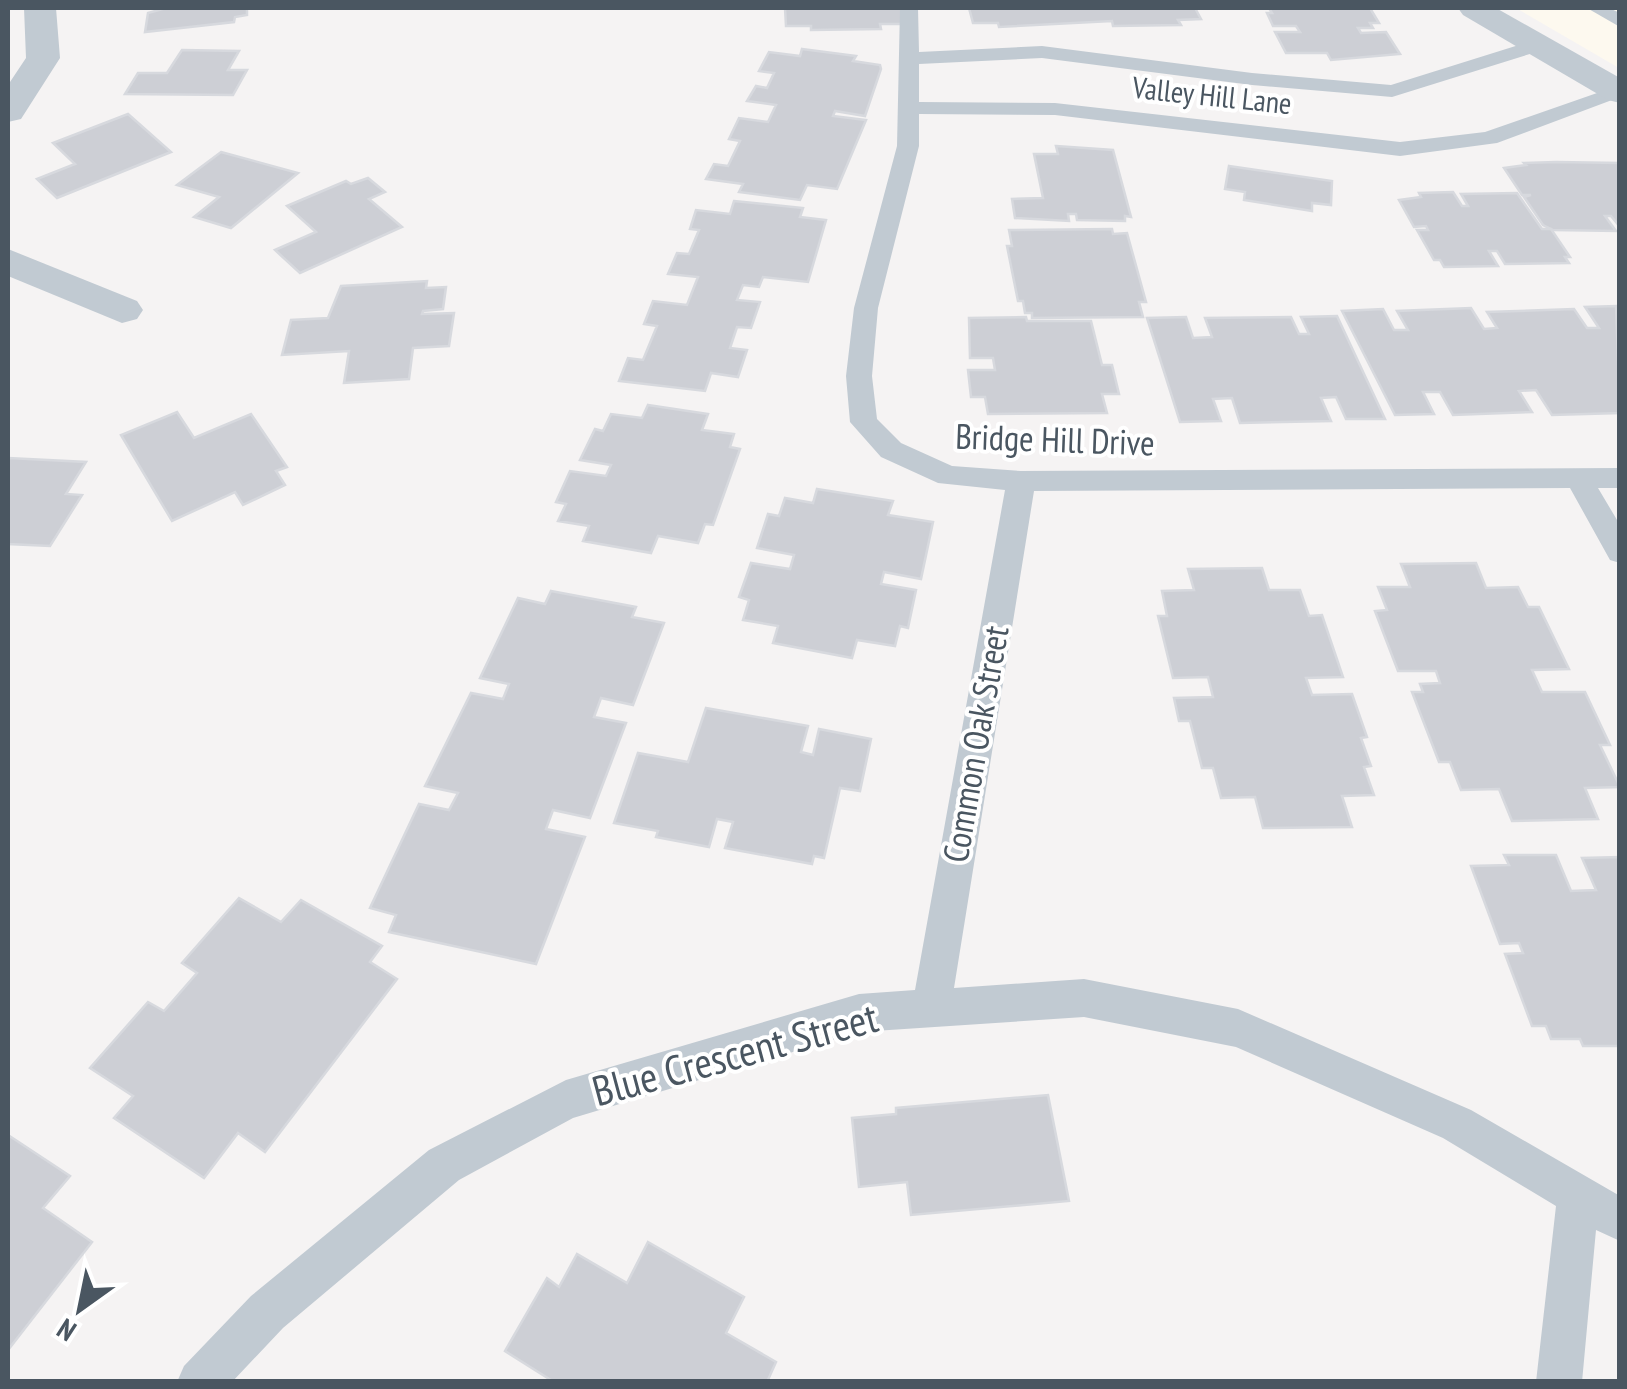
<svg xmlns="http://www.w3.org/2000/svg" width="1627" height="1389" viewBox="0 0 1627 1389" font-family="'PT Sans Narrow',sans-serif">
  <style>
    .commercial { fill: #fdf9ef }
    .building { fill: #cdcfd5; stroke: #d7d9de; stroke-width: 2.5 }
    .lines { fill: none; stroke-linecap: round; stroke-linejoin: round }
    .service { fill: #c1cad2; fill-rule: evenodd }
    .minor { fill: #c1cad2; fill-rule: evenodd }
    .tertiary { fill: #c1cad2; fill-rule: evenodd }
    .labels { text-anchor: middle; stroke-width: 8; stroke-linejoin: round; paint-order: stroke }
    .far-street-label { font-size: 30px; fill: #4a5661; stroke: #fff }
    .street-label { font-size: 35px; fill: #4a5661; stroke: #fff }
    .near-street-label { font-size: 42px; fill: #4a5661; stroke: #fff }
  </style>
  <rect width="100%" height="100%" fill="#f5f3f3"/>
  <path class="commercial" d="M 1516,8 L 1619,8 L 1619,68 Z"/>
  <g class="building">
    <path d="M 166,8 L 247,8 L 247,15 L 235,17 L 234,22 L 145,32 L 148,13 Z"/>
    <path d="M 785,8 L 902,8 L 905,24 L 880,24 L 881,29 L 811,30 L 811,26 L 786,26 Z"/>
    <path d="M 969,8 L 1195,8 L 1201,19 L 1178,20 L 1181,25 L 1113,26 L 1112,21 L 999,27 L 998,23 L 973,23 Z"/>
    <path d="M 1269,8 L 1370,8 L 1379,23 L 1370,23 L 1373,28 L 1358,28 L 1361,33 L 1386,32 L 1400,54 L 1331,60 L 1327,53 L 1286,53 L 1275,32 L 1300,32 L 1296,26 L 1273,26 L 1267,13 L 1272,13 Z"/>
    <path d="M 802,49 L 856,56 L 853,61 L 880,65 L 881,69 L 865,116 L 835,111 L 833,116 L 866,120 L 837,189 L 807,185 L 800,200 L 739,192 L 743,184 L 706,179 L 714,164 L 728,166 L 740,141 L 729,139 L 739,118 L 768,122 L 776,105 L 747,101 L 756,86 L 767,88 L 774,73 L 759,71 L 769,52 L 800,56 Z"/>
    <path d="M 182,50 L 239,51 L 228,70 L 247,70 L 233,95 L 125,94 L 138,73 L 167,73 Z"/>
    <path d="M 128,114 L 171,152 L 57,198 L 37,179 L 75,164 L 53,143 Z"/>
    <path d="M 1056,146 L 1113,150 L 1131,217 L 1125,216 L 1125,221 L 1077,220 L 1076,214 L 1068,214 L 1069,221 L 1015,218 L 1012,199 L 1043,198 L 1034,154 L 1058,154 Z"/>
    <path d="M 221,152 L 298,173 L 231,228 L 194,217 L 219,197 L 177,185 Z"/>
    <path d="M 1556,162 L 1620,163 L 1620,227 L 1611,216 L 1605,216 L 1616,231 L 1553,230 L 1543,225 L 1524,197 L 1531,195 L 1522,195 L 1504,168 L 1526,165 L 1524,163 Z"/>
    <path d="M 1229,166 L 1332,181 L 1331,205 L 1312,203 L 1312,211 L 1244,200 L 1245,192 L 1225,189 Z"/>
    <path d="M 368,178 L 385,192 L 369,199 L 402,227 L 300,273 L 275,250 L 316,232 L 287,206 L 346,181 L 351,184 Z"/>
    <path d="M 1453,192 L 1462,206 L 1468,206 L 1461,194 L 1517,193 L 1542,229 L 1551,229 L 1570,257 L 1565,257 L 1569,263 L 1505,264 L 1497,251 L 1489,251 L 1498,266 L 1444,267 L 1440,260 L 1434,260 L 1417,230 L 1428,230 L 1426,226 L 1414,227 L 1399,200 L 1421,197 L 1419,193 Z"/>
    <path d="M 734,201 L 803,208 L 800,217 L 826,220 L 808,282 L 763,277 L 759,287 L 743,285 L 737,300 L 760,302 L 751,328 L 737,327 L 730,348 L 747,350 L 738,377 L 711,373 L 705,391 L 619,381 L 628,358 L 643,360 L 657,326 L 644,324 L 653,301 L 687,305 L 698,277 L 668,274 L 677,253 L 689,254 L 699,230 L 690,229 L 696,210 L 730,214 Z"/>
    <path d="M 1112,229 L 1113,234 L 1127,233 L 1146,302 L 1139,302 L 1143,317 L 1032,318 L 1032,313 L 1025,313 L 1023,301 L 1018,301 L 1007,246 L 1012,246 L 1009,230 Z"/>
    <path d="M 427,281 L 426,288 L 446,287 L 443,309 L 423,311 L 422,314 L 454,313 L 449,346 L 413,348 L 409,379 L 344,383 L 349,351 L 282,355 L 291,320 L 328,318 L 341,286 Z"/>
    <path d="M 1616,306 L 1620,413 L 1552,415 L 1536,390 L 1519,391 L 1532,412 L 1453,415 L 1440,392 L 1423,392 L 1434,414 L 1395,415 L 1342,311 L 1383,309 L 1394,330 L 1408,330 L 1397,311 L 1471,308 L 1484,329 L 1497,328 L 1487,312 L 1574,309 L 1587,328 L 1599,328 L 1585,307 Z"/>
    <path d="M 1337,316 L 1385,419 L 1346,419 L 1336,397 L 1321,398 L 1331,421 L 1240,423 L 1232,398 L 1213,399 L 1221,421 L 1180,422 L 1147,318 L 1186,317 L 1193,338 L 1212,337 L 1205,318 L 1291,317 L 1299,334 L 1309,334 L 1301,317 Z"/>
    <path d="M 1026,317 L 1027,321 L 1091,321 L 1102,365 L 1112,365 L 1119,394 L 1102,394 L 1107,413 L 988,414 L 985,397 L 971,397 L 968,370 L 995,370 L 993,358 L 970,358 L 969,318 Z"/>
    <path d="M 648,405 L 708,414 L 702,430 L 734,434 L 730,447 L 740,449 L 713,525 L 705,524 L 698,543 L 658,536 L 651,553 L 583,541 L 589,526 L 558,521 L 566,504 L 556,502 L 570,471 L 606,476 L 611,465 L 580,460 L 595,429 L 603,431 L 611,414 L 642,418 Z"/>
    <path d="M 177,412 L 194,438 L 251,414 L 287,467 L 276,471 L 285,485 L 243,505 L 235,492 L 172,521 L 121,435 Z"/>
    <path d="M 8,458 L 86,462 L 66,494 L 82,495 L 50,546 L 8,544 Z"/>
    <path d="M 817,489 L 893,501 L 888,515 L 933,522 L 921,579 L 884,572 L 881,584 L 916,590 L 908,628 L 900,626 L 895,646 L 857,640 L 852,658 L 773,643 L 778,626 L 743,620 L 749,600 L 739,597 L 751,563 L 790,569 L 794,555 L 757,548 L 768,514 L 779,516 L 785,498 L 813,503 Z"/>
    <path d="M 1476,563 L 1486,588 L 1518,587 L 1528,607 L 1539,607 L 1569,669 L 1532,670 L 1542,692 L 1585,692 L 1610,745 L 1600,745 L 1620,787 L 1585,788 L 1598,819 L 1512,821 L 1499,789 L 1461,790 L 1450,762 L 1439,762 L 1412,692 L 1423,692 L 1420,684 L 1440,683 L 1436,671 L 1398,671 L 1375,611 L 1387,610 L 1378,587 L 1410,587 L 1401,564 Z"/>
    <path d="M 1262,568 L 1269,590 L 1300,590 L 1309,616 L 1322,615 L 1343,677 L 1306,678 L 1312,695 L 1352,694 L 1367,737 L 1361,738 L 1371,766 L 1364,767 L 1374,795 L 1342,796 L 1352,827 L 1263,828 L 1255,797 L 1221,798 L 1213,768 L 1202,768 L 1190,721 L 1179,721 L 1174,698 L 1213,697 L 1208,677 L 1173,678 L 1158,616 L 1167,616 L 1162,591 L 1194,590 L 1188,569 Z"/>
    <path d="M 551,591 L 636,607 L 632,617 L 664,623 L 633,705 L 601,698 L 594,717 L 626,723 L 590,818 L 553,810 L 546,829 L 585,837 L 536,964 L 389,932 L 396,915 L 370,908 L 419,804 L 449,810 L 458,793 L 425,786 L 471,693 L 503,699 L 509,684 L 480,678 L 518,598 L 545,604 Z"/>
    <path d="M 706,708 L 808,726 L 801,752 L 813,755 L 819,729 L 871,739 L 860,791 L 840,788 L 824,858 L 814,856 L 812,864 L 725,848 L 733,822 L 717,819 L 709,847 L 656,837 L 658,831 L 614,823 L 638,753 L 688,762 Z"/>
    <path d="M 1504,855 L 1556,855 L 1571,891 L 1596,890 L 1582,858 L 1620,857 L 1620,1046 L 1583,1046 L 1580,1039 L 1551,1039 L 1546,1026 L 1532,1026 L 1505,954 L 1523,953 L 1519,943 L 1500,944 L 1471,866 L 1509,865 Z"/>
    <path d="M 239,898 L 281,922 L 301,900 L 382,946 L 370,962 L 397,979 L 265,1152 L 238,1133 L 204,1178 L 114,1118 L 133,1096 L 90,1068 L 148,1002 L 164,1011 L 197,973 L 182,963 Z"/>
    <path d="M 1048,1095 L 1069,1201 L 911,1215 L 907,1182 L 859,1187 L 852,1118 L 896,1114 L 896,1108 Z"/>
    <path d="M 8,1135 L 70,1176 L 43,1208 L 92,1242 L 8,1350 Z"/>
    <path d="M 648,1242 L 744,1297 L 726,1333 L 776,1362 L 767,1382 L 554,1382 L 505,1351 L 547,1278 L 559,1287 L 577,1254 L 627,1283 Z"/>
  </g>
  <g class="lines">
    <g class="service">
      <path d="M 900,8 L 918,8 L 919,52 L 1042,46 L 1252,73 L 1391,85 L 1532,41 L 1539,39 L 1549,45 L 1546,49 L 1392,97 L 1252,85 L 1042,58 L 919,64 L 919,102 L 1055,103 L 1400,142 L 1485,132 L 1620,85 L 1620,97 L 1497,143 L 1400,156 L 1055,115 L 919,114 L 919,146 L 878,308 L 872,376 L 877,419 L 901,443 L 952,466 L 1021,471 L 1620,468 L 1620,488 L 1598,488 L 1620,525 L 1620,563 L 1610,560 L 1570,488 L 1034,491 L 954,988 L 1084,979 L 1238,1009 L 1471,1110 L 1620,1196 L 1620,1241 L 1596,1230 L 1582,1382 L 1536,1382 L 1556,1206 L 1443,1138 L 1236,1047 L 1084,1017 L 859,1032 L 573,1118 L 459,1180 L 283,1328 L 232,1382 L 177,1382 L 184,1366 L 251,1296 L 429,1150 L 566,1080 L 859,994 L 915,990 L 1005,490 L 938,483 L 881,457 L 850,422 L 846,376 L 854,308 L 897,146 Z"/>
      <path d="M 1587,8 L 1609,8 L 1620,13 L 1620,27 Z"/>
    </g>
    <g class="minor">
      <path d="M 24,8 L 56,8 L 60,58 L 21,119 L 8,122 L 8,85 L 26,58 Z"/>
      <path d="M 8,249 L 137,301 L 143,310 L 137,319 L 122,323 L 8,276 Z"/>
    </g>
    <path class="tertiary" d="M 1458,8 L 1496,8 L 1620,78 L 1620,103 L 1608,100 L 1463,15 Z"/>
  </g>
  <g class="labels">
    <g class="far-street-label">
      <text transform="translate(1212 96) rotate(6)" y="10">Valley Hill Lane</text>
    </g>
    <g class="street-label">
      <text transform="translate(1055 440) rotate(2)" y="12">Bridge Hill Drive</text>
      <text transform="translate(976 744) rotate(-80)" y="12">Common Oak Street</text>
    </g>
    <g class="near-street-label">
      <text transform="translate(735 1054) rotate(-15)" y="15">Blue Crescent Street</text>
    </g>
  </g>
  <rect width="1627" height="1389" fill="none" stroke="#4a5661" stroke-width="20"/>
  <g transform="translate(80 1309) rotate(213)" stroke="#ffffff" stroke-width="8" paint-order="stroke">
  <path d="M0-8L18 38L0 25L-18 38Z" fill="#4a5661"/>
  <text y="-15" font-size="28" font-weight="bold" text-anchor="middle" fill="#4a5661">N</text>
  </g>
</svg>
